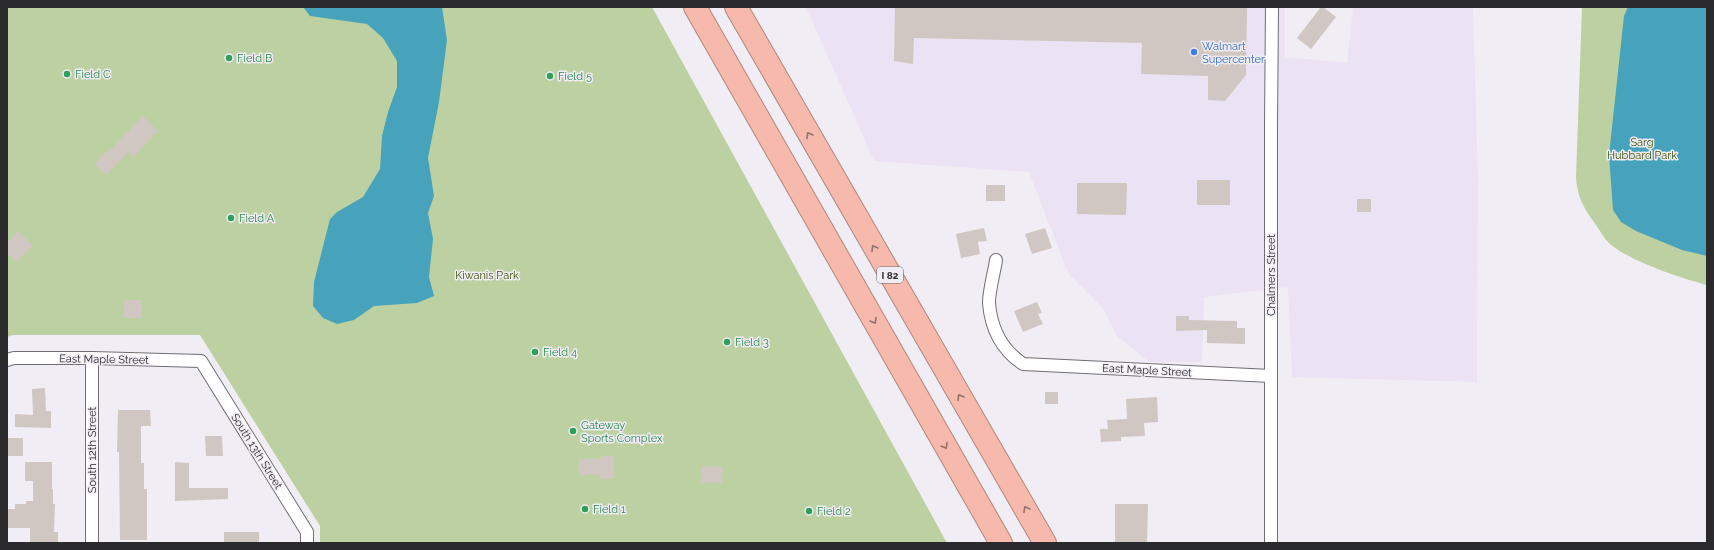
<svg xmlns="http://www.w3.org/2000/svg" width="1714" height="550" viewBox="0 0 1714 550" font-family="Raleway,sans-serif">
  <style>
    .built { fill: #ebe3f3 }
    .green { fill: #bdd0a2 }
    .water { fill: #47a3bb }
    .building { fill: #d0c7c2 }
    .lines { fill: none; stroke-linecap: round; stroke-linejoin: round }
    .minor-casing { stroke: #716d75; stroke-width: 14 }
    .motorway-casing { stroke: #af877f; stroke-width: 24 }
    .minor { stroke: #fff; stroke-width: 12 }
    .motorway { stroke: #f7b9ac; stroke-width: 22 }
    .oneway { stroke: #90716c }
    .shop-dot { fill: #3f7fe0; stroke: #f1edf5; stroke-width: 1.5 }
    .leisure-dot { fill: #2e9e5b; stroke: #f1edf5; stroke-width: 1.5 }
    .labels { text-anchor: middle; stroke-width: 3; stroke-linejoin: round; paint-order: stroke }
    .shield { fill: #f1edf5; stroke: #666468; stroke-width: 1 }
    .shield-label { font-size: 10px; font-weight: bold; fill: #2a292c }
    .shop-label { font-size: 11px; fill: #366cbe; stroke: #f1edf5; text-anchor: start }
    .leisure-label { font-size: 11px; fill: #27864d; stroke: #f1edf5; text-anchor: start }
    .park-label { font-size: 11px; fill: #384e01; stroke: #f1edf5 }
    .street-label { font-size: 11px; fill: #2a292c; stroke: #f1edf5 }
  </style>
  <rect width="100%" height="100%" fill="#f1edf5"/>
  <path class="built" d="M 806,7 L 1285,7 L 1285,57 L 1347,63 L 1353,7 L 1473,7 L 1478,177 L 1477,382 L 1292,377 L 1288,287 L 1204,297 L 1202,362 L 1149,362 L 1117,336 L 1104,310 L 1068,273 L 1029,172 L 874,161 Z"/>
  <g class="green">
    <path d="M 7,7 L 652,7 L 947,543 L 320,543 L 320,526 L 200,335 L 13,335 L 7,337 Z"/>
    <path d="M 1582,7 L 1707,7 L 1707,285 C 1681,278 1624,260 1606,240 C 1602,234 1598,228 1594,222 C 1583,208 1577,195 1576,177 Z"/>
  </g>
  <g class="water">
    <path d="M 303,7 L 442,7 L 447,40 L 439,102 L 428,158 L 434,196 L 428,213 L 433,239 L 429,277 L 434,296 L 417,303 L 374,306 L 354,320 L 337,324 L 323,318 L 313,306 L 314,282 L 330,219 L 337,212 L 363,197 L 380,169 L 382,136 L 388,112 L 397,87 L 397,61 L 383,38 L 367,24 L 310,16 Z"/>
    <path d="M 1628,7 L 1707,7 L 1707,256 L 1682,250 L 1636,231 L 1621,222 L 1613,210 L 1609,155 L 1624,16 Z"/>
  </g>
  <g class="building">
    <path d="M 895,7 L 1247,7 L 1246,75 L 1225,101 L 1208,100 L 1208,76 L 1141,74 L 1142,43 L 914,38 L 913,64 L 894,61 Z"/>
    <path d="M 1321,7 L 1323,7 L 1336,17 L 1311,49 L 1297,38 Z"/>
    <path d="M 143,116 L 158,131 L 133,157 L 128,152 L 107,175 L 94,164 L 105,152 L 106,154 Z"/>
    <rect x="1197" y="180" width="33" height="25"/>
    <path d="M 1077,183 L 1127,183 L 1126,215 L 1077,214 Z"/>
    <rect x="986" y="185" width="19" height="16"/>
    <rect x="1357" y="199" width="14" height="13"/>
    <path d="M 984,228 L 987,241 L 978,242 L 980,254 L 961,258 L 956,234 Z"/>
    <path d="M 1045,228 L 1052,248 L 1032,254 L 1025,234 Z"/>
    <path d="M 18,231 L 33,245 L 17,262 L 7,253 L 7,243 Z"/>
    <rect x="124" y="300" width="18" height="18"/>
    <path d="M 1037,302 L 1042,313 L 1038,314 L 1043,324 L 1023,332 L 1014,311 Z"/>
    <path d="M 1176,316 L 1189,316 L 1189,320 L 1237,321 L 1237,328 L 1245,328 L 1245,344 L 1207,343 L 1207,330 L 1176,331 Z"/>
    <path d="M 45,388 L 46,411 L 51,411 L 51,428 L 15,427 L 15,414 L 33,415 L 32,389 Z"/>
    <rect x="1045" y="392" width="13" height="12"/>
    <path d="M 1157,397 L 1158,422 L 1144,423 L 1145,436 L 1121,437 L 1121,441 L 1101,442 L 1100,429 L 1108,429 L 1107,420 L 1127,419 L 1126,399 Z"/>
    <path d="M 118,410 L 150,410 L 151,426 L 141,426 L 141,463 L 144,463 L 144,489 L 147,489 L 147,540 L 120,540 L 119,452 L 117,452 Z"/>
    <path d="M 205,436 L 222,436 L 223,456 L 206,456 Z"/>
    <rect x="7" y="438" width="16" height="18"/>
    <path d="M 601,456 L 614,456 L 614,479 L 600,479 L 600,475 L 579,475 L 579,459 L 601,459 Z"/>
    <path d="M 25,462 L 52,462 L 52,489 L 53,489 L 53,504 L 55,504 L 54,532 L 58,532 L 58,543 L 30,543 L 30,528 L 7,528 L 7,509 L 15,509 L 15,504 L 26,504 L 26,501 L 33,501 L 33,481 L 25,481 Z"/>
    <path d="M 175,462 L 189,463 L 189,488 L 228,488 L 228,499 L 175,501 Z"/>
    <path d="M 702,466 L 723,467 L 722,483 L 701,483 Z"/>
    <path d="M 1115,504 L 1148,504 L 1147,543 L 1115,543 Z"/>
    <rect x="224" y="532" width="35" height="11"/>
  </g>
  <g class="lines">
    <g class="minor-casing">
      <g id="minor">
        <path d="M 996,260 C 994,274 989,290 989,303 C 991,328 1002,350 1023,364 L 1271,376"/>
        <path d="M 7,360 L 14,358 L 92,358 L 201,361 L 307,532 L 307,543"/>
        <path d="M 92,543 L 92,358"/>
        <path d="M 1271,543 L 1271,124 L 1272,7"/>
      </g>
    </g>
    <g class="motorway-casing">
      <g id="motorway">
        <path d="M 695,7 L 1001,543"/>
        <path d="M 736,7 L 1045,543"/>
      </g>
    </g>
    <use href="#minor" class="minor"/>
    <use href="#motorway" class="motorway"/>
  </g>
  <defs><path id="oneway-chevron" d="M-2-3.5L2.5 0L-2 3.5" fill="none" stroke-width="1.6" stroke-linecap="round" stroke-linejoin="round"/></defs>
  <g class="oneway">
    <use href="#oneway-chevron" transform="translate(809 135) rotate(-120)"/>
    <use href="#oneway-chevron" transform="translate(874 248) rotate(-120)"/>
    <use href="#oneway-chevron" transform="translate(874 321) rotate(60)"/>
    <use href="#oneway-chevron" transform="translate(960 397) rotate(-120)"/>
    <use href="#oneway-chevron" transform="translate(945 446) rotate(60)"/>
    <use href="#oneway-chevron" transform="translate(1026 509) rotate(-120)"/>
  </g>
  <circle class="shop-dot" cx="1194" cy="52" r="4"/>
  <g class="leisure-dot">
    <circle cx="229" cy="58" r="4"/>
    <circle cx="67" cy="74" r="4"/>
    <circle cx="550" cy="76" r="4"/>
    <circle cx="231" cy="218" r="4"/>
    <circle cx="727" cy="342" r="4"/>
    <circle cx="535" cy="352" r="4"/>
    <circle cx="573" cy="431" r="4"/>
    <circle cx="585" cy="509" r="4"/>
    <circle cx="809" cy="511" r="4"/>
  </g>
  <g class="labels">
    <rect class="shield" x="877" y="267" width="26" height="16" rx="3"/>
    <g class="shield-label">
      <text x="890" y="279">I 82</text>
    </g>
    <g class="shop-label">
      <text x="1202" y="50">Walmart<tspan x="1202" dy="13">Supercenter</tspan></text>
    </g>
    <g class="leisure-label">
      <text x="237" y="62">Field B</text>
      <text x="75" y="78">Field C</text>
      <text x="558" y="80">Field 5</text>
      <text x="239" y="222">Field A</text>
      <text x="735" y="346">Field 3</text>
      <text x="543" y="356">Field 4</text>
      <text x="581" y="429">Gateway<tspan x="581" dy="13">Sports Complex</tspan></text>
      <text x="593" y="513">Field 1</text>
      <text x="817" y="515">Field 2</text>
    </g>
    <g class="park-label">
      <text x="1642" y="146">Sarg<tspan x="1642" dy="13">Hubbard Park</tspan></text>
      <text x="487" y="279">Kiwanis Park</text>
    </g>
    <g class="street-label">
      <text transform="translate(1271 275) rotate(-90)" y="4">Chalmers Street</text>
      <text transform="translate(104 359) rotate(1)" y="4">East Maple Street</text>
      <text transform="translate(1147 370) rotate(3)" y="4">East Maple Street</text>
      <text transform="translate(92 450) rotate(-90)" y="4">South 12th Street</text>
      <text transform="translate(257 451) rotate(58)" y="4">South 13th Street</text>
    </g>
  </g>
  <rect width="1714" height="550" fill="none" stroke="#2a292c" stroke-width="16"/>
</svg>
